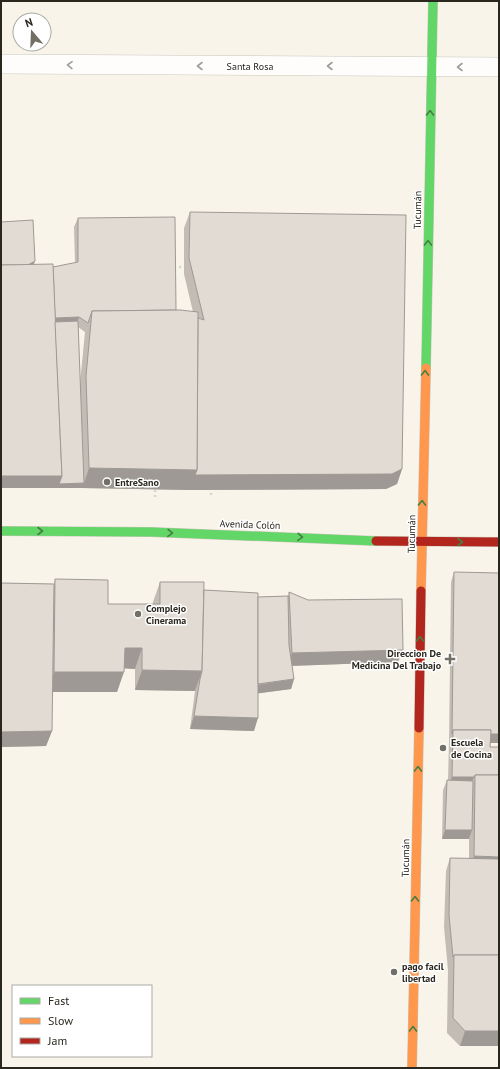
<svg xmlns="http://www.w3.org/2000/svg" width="500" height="1069" viewBox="0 0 500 1069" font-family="'PT Sans',sans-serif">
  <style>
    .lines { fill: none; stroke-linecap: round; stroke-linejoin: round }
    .street-casing { stroke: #cac6bc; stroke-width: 20 }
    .fast-casing { stroke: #cac6bc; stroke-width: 10 }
    .slow-casing { stroke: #cac6bc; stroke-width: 10 }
    .jam-casing { stroke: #cac6bc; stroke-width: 10 }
    .path { stroke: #d5d4d0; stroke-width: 2.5; stroke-dasharray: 2 3; stroke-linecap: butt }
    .street { stroke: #fefdfc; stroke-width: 19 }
    .fast { stroke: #63d668; stroke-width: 9 }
    .slow { stroke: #ff974d; stroke-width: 9 }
    .jam { stroke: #b3261e; stroke-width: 9 }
    .wall { fill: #c2bcb5; fill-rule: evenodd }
    .shaded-wall { fill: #9e9994 }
    .building { fill: #e1dbd3; stroke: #9e9994 }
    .oneway { stroke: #9f9d98 }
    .oneway2 { stroke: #467e43 }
    .poi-dot { fill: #726f65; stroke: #fff; stroke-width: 1.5 }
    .labels { text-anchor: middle; stroke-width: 3; stroke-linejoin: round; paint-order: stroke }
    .street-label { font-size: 10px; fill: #2a271e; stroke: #fff }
    .poi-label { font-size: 10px; font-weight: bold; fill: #2a271e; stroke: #fff; text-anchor: start }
  </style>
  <rect width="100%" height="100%" fill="#f8f4e9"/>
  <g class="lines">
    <g class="street-casing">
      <path id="street" d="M 1,64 L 499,67"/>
    </g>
    <g class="fast-casing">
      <g id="fast">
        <path d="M 426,368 L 433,1"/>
        <path d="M 1,531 L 151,532 L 376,541"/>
      </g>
    </g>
    <g class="slow-casing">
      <g id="slow">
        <path d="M 421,591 L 426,368"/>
        <path d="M 412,1068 L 419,728"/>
      </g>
    </g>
    <g class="jam-casing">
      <g id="jam">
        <path d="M 376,541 L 499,542"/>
        <path d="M 419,728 L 421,591"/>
      </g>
    </g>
    <g class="path">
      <path d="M 174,267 L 187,267"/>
      <path d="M 211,488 L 211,498"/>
      <path d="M 155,497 L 155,487"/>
    </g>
    <use href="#street" class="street"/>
    <use href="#fast" class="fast"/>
    <use href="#slow" class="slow"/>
    <use href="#jam" class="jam"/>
  </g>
  <g class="wall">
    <path d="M 190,212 L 402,469 L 397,484 L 386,489 L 190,490 L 82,488 L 57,488 L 33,264 L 53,267 L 75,263 L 74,227 L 78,218 L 176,310 L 193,312 L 184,274 L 184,228 ZM 78,327 L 85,332 L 80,383 Z"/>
    <path d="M 454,572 L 499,743 L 490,743 L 499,1046 L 460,1046 L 447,1033 L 448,970 L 444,927 L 446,871 L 450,858 L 469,859 L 469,839 L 442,839 L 443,790 L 447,780 L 448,780 L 449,743 L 451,582 Z"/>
    <path d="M 55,579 L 108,604 L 153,604 L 153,602 L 160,582 L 204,590 L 258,597 L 288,596 L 289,592 L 398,662 L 292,666 L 294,679 L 291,689 L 258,693 L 254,731 L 190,729 L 195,691 L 135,690 L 135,669 L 124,668 L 117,692 L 52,692 L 52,731 L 46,746 L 1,747 L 1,583 L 54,584 Z"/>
  </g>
  <g class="shaded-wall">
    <path d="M 35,261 L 32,270 L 1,276 Z"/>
    <path d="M 79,317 L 76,326 L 52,327 L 53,318 Z"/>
    <path d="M 89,468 L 197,470 L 402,469 L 397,484 L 386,489 L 190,490 L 82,488 L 1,488 L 1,476 L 62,476 L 84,483 Z"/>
    <path d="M 125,648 L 142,648 L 135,669 L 117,668 Z"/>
    <path d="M 403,650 L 398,662 L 287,666 L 292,653 Z"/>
    <path d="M 142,670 L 202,671 L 195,691 L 135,690 Z"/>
    <path d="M 54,672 L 124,672 L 117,692 L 47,692 Z"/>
    <path d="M 294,679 L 291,689 L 254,694 L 257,685 Z"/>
    <path d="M 194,716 L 258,718 L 254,731 L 190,729 Z"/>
    <path d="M 52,731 L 46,746 L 1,747 L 1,732 Z"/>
    <rect x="453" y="734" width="46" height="9"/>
    <path d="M 452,777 L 474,777 L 469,790 L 447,790 Z"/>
    <path d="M 445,830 L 472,830 L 469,839 L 442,839 Z"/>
    <path d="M 474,856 L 499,857 L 499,872 L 469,871 Z"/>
    <path d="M 465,1031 L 499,1031 L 499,1046 L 460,1046 Z"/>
  </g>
  <g class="building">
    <path d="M 190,212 L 406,215 L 402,469 L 392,474 L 195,475 L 197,470 L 198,318 L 204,320 L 189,258 Z"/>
    <path d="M 175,217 L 176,310 L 92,311 L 88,323 L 79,317 L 55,318 L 53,267 L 78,262 L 78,218 Z"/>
    <path d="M 33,220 L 35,261 L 28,265 L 1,265 L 1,222 Z"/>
    <path d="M 53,264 L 62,476 L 1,476 L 1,265 Z"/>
    <path d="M 180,310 L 198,312 L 197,470 L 89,468 L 86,376 L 92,311 Z"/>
    <path d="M 78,321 L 84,483 L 59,484 L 62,476 L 55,322 Z"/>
    <path d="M 454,572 L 499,573 L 499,734 L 490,734 L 491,730 L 453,730 L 452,734 Z"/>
    <path d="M 55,579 L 108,580 L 108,604 L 160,604 L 160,582 L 204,582 L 202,671 L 142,670 L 142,648 L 125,648 L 124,672 L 54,672 Z"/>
    <path d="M 1,583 L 54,584 L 52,731 L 1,732 Z"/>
    <path d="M 204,590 L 258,593 L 258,718 L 194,716 L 200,679 L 202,671 Z"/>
    <path d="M 289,592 L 308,600 L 402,599 L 403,650 L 292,653 Z"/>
    <path d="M 288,596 L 289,645 L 294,679 L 258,684 L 258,597 Z"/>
    <path d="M 453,730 L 491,730 L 490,747 L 499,747 L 499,775 L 475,775 L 474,777 L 452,777 Z"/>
    <path d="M 475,775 L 499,775 L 499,857 L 474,856 Z"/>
    <path d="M 447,780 L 473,781 L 472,830 L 445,830 Z"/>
    <path d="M 450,858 L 499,859 L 499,955 L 454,955 L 453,957 L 449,915 Z"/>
    <path d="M 454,955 L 499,955 L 499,1031 L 465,1031 L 453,1018 Z"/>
  </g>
  <defs><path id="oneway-chevron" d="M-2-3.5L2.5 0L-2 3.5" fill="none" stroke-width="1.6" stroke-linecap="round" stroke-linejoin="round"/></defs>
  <g class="oneway">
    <use href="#oneway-chevron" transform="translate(70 65) rotate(-179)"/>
    <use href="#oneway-chevron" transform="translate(200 66) rotate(180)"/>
    <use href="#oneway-chevron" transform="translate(330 66) rotate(180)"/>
    <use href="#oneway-chevron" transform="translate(460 67) rotate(-180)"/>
  </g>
  <g class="oneway2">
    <use href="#oneway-chevron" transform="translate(430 113) rotate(-89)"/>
    <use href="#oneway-chevron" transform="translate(428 243) rotate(-89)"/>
    <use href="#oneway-chevron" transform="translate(425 373) rotate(-89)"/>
    <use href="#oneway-chevron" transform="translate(422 503) rotate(-89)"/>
    <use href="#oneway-chevron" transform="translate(40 531)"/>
    <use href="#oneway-chevron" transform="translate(170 533) rotate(2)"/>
    <use href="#oneway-chevron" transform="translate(300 537) rotate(2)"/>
    <use href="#oneway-chevron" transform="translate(460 542)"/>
    <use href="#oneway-chevron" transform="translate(420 639) rotate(-89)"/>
    <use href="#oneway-chevron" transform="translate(418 769) rotate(-89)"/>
    <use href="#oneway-chevron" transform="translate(415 899) rotate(-89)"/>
    <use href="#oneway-chevron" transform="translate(413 1029) rotate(-89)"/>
  </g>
  <g class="poi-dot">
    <circle cx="107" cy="482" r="4"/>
    <circle cx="138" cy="614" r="4"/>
    <path d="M448 653h4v4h4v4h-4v4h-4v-4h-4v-4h4z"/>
    <circle cx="443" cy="748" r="4"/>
    <circle cx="394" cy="972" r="4"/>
  </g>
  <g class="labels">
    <g class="street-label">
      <text x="250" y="70">Santa Rosa</text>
      <text transform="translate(417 210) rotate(-89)" y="4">Tucumán</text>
      <text transform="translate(250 524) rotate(2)" y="4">Avenida Colón</text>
      <text transform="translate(411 534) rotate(-89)" y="4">Tucumán</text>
      <text transform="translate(405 858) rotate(-89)" y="4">Tucumán</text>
    </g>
    <g class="poi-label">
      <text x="115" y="486">EntreSano</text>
      <text x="146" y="612">Complejo<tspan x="146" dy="12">Cinerama</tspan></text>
      <text x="441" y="657" text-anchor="end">Direccion De<tspan x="441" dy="12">Medicina Del Trabajo</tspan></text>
      <text x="451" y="746">Escuela<tspan x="451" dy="12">de Cocina</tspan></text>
      <text x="402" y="970">pago facil<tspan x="402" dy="12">libertad</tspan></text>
    </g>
  </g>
  <rect width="500" height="1069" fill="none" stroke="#2a271e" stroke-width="4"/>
  <rect x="12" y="985" width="140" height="72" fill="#ffffff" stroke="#aaa9a5"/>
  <rect x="20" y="998" width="20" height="6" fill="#63d668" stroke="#aaa9a5"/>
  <text x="48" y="1005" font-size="12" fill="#2a271e">Fast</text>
  <rect x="20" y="1018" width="20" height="6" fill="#ff974d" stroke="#aaa9a5"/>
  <text x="48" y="1025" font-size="12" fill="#2a271e">Slow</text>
  <rect x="20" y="1038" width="20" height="6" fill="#b3261e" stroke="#aaa9a5"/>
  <text x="48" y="1045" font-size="12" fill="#2a271e">Jam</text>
  <g transform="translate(32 32) rotate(341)"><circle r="19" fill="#ffffff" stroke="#aaa9a5"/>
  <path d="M0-3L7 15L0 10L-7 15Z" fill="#726f65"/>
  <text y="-6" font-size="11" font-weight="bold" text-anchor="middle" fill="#2a271e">N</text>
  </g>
</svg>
